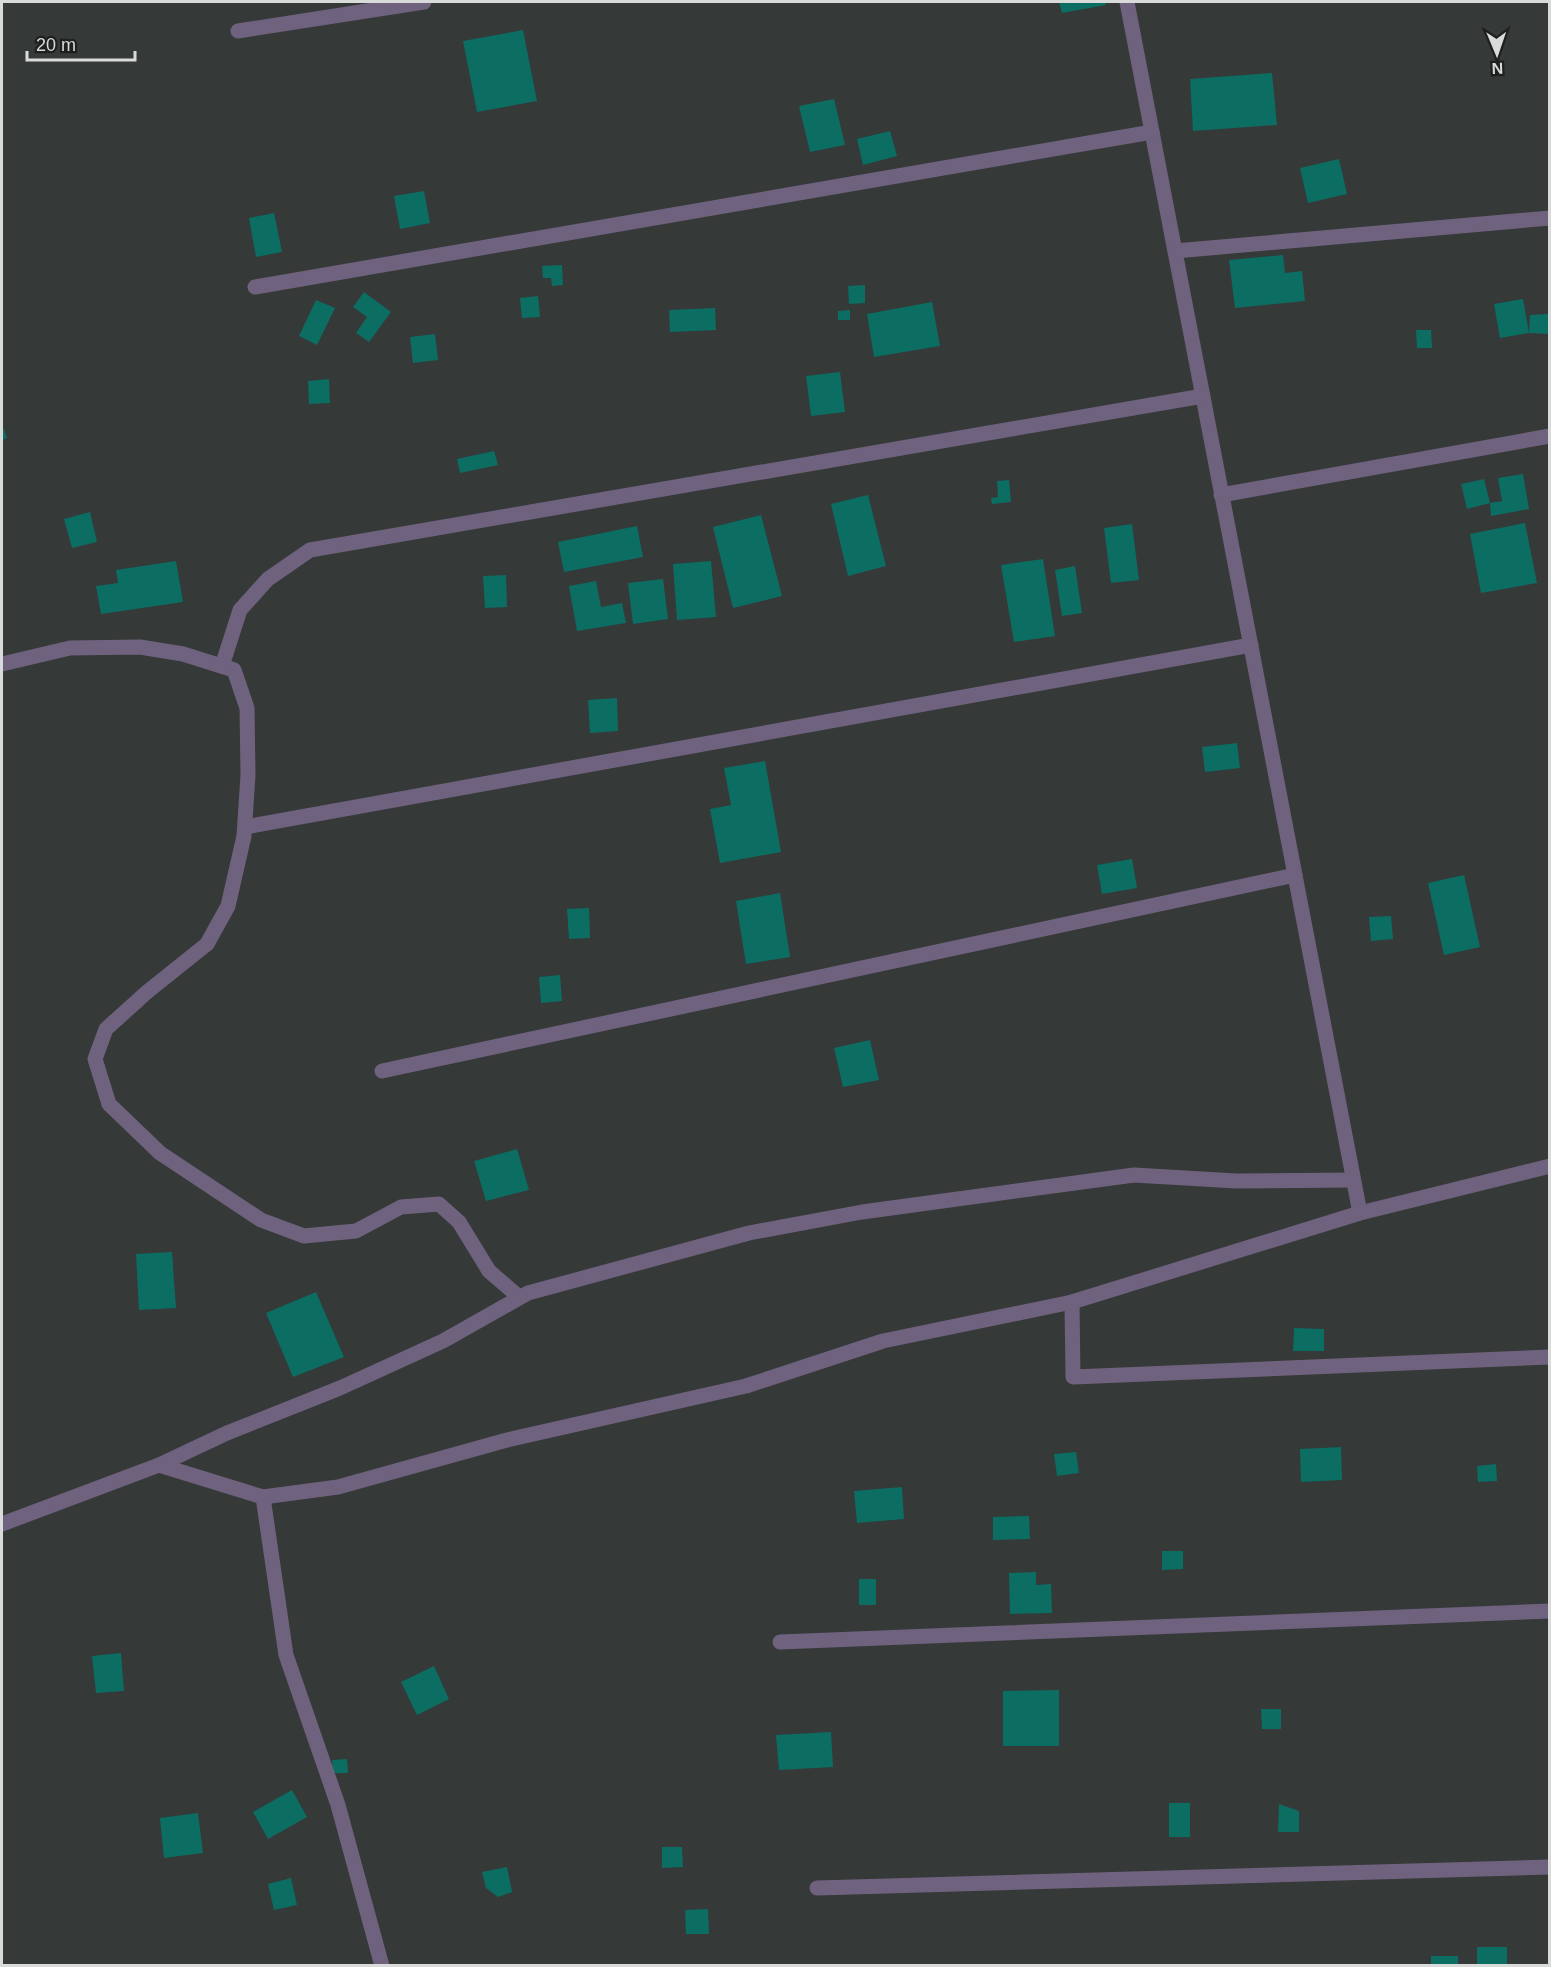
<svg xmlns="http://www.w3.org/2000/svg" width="1551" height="1967" viewBox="0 0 1551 1967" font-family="Helvetica,sans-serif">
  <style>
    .building { fill: #0c6d63 }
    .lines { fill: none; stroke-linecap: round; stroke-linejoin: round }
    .street { stroke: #6f627f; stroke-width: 15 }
  </style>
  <rect width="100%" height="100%" fill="#353938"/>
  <g class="building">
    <path d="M 1059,2 L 1105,2 L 1106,5 L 1062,13 Z"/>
    <path d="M 523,30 L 537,101 L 477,112 L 463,41 Z"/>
    <path d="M 1272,73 L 1277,125 L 1193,131 L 1190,79 Z"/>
    <path d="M 834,99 L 845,145 L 810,152 L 799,106 Z"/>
    <path d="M 890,131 L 897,156 L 863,165 L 857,139 Z"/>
    <path d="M 1339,159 L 1347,194 L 1308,203 L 1300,168 Z"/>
    <path d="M 424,191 L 430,223 L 400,229 L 394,196 Z"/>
    <path d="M 274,213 L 282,252 L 256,257 L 249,218 Z"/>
    <path d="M 1283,255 L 1285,273 L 1302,271 L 1305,301 L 1235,308 L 1229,260 Z"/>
    <path d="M 562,265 L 563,285 L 552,286 L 551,278 L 543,278 L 542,266 Z"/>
    <path d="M 865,285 L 865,303 L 849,304 L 848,286 Z"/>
    <path d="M 364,292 L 391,312 L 369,342 L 356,333 L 367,317 L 353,307 Z"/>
    <path d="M 538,296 L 540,317 L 522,318 L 520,298 Z"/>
    <path d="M 1523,299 L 1529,333 L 1500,338 L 1494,304 Z"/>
    <path d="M 316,300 L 335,308 L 317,345 L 299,336 Z"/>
    <path d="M 932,302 L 940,346 L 874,357 L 867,314 Z"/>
    <path d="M 715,308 L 716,330 L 670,332 L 669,310 Z"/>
    <path d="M 850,310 L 850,320 L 838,320 L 838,311 Z"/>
    <path d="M 1549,314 L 1550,334 L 1529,333 L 1530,315 Z"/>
    <path d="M 1416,330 L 1431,330 L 1432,348 L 1417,348 Z"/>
    <path d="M 435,334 L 438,360 L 413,363 L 410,337 Z"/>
    <path d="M 840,372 L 845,412 L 811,416 L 806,376 Z"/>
    <path d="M 329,379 L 330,403 L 309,404 L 308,381 Z"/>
    <path d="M 2,424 L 7,438 L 2,440 Z"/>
    <path d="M 494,451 L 498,465 L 460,473 L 457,459 Z"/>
    <path d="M 1523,474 L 1529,509 L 1491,516 L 1490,503 L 1502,501 L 1498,478 Z"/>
    <path d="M 1484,479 L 1490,503 L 1467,509 L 1461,484 Z"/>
    <path d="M 1009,480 L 1011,502 L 992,504 L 991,498 L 998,497 L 997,481 Z"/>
    <path d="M 868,495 L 886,566 L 848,576 L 831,504 Z"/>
    <path d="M 90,512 L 97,542 L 72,548 L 64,519 Z"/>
    <path d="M 761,515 L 782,596 L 733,608 L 713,527 Z"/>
    <path d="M 1525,523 L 1537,583 L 1481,593 L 1470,534 Z"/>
    <path d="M 1132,524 L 1139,580 L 1111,583 L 1104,528 Z"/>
    <path d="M 637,526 L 643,557 L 564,572 L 558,542 Z"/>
    <path d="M 1043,559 L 1055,636 L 1014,642 L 1001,565 Z"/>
    <path d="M 176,561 L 183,602 L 101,614 L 96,586 L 118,583 L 116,570 Z"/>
    <path d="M 711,561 L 716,617 L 677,620 L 673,564 Z"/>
    <path d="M 1075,566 L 1082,613 L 1062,616 L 1055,570 Z"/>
    <path d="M 506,575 L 507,607 L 485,608 L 483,576 Z"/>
    <path d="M 663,579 L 668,619 L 633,624 L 628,583 Z"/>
    <path d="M 596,581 L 601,607 L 622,603 L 626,623 L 577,631 L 569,586 Z"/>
    <path d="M 617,698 L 618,731 L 590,733 L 588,700 Z"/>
    <path d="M 1237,743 L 1240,768 L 1205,772 L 1202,747 Z"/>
    <path d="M 765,761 L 781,852 L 720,863 L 710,809 L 731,805 L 724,768 Z"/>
    <path d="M 1132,859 L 1137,888 L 1102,894 L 1097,865 Z"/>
    <path d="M 1464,875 L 1480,947 L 1444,955 L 1428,883 Z"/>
    <path d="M 780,893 L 790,957 L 746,964 L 736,901 Z"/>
    <path d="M 589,908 L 590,938 L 569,939 L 567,909 Z"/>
    <path d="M 1391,916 L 1393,939 L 1371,941 L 1369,917 Z"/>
    <path d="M 560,975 L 562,1001 L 541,1003 L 539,977 Z"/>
    <path d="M 870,1040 L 879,1080 L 843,1087 L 834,1048 Z"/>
    <path d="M 517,1149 L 529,1190 L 486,1201 L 474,1161 Z"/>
    <path d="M 172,1252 L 176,1308 L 139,1310 L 136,1254 Z"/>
    <path d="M 316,1292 L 344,1357 L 293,1377 L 266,1313 Z"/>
    <path d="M 1294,1328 L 1324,1329 L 1324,1351 L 1293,1351 Z"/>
    <path d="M 1341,1447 L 1342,1480 L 1301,1482 L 1300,1449 Z"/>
    <path d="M 1076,1452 L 1079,1473 L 1057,1476 L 1054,1454 Z"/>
    <path d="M 1496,1464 L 1497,1481 L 1478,1482 L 1477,1466 Z"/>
    <path d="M 902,1487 L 904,1519 L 857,1523 L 854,1491 Z"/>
    <path d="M 1029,1516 L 1030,1539 L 993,1540 L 993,1517 Z"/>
    <path d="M 1162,1551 L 1183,1551 L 1183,1569 L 1162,1570 Z"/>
    <path d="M 1036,1572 L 1036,1585 L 1051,1584 L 1052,1613 L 1010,1614 L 1009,1573 Z"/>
    <rect x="859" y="1579" width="17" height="26"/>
    <path d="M 121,1653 L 124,1691 L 96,1693 L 92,1656 Z"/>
    <path d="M 434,1666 L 449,1699 L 417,1715 L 401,1682 Z"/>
    <path d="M 1059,1690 L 1059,1746 L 1003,1746 L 1003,1691 Z"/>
    <path d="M 1261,1709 L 1281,1709 L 1281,1729 L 1262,1729 Z"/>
    <path d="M 831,1732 L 833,1767 L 779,1770 L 776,1735 Z"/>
    <path d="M 347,1759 L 348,1773 L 333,1773 L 332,1760 Z"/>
    <path d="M 292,1790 L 307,1817 L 268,1839 L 253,1812 Z"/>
    <rect x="1169" y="1803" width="21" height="34"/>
    <path d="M 1279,1804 L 1299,1811 L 1299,1832 L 1278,1832 Z"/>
    <path d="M 198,1813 L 203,1853 L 164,1858 L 160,1818 Z"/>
    <path d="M 662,1847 L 682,1847 L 683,1867 L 662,1868 Z"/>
    <path d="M 507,1867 L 512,1892 L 498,1897 L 486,1888 L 482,1872 Z"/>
    <path d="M 291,1878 L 297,1905 L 274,1910 L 268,1884 Z"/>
    <path d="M 708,1909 L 709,1934 L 686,1934 L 685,1910 Z"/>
    <rect x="1477" y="1947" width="30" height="19"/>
    <rect x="1431" y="1956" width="27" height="10"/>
  </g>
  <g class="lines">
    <g class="street">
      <path d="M 1127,2 L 1360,1213"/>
      <path d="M 238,31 L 424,2"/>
      <path d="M 1175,251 L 1550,218"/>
      <path d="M 255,287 L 1152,132"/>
      <path d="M 1221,495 L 1550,436"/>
      <path d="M 2,664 L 70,648 L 140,647 L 183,654 L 234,670 L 247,708 L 248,775 L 244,836 L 228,906 L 207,944 L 147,992 L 106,1029 L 95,1059 L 109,1104 L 160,1153 L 261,1220 L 304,1236 L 356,1231 L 401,1207 L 439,1204 L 459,1222 L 489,1271 L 519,1297"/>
      <path d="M 222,666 L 240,610 L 268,579 L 310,550 L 1203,396"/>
      <path d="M 245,827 L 1251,645"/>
      <path d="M 382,1071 L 1295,875"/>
      <path d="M 1072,1302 L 1073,1377 L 1550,1357"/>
      <path d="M 159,1465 L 227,1433 L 340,1388 L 443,1341 L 528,1293 L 749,1233 L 862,1212 L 1134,1175 L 1236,1181 L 1353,1180"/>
      <path d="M 263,1497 L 286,1655 L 338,1805 L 382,1966"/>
      <path d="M 2,1524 L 159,1465 L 263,1497 L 338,1487 L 507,1440 L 746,1386 L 883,1341 L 1072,1302 L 1360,1213 L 1550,1166"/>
      <path d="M 780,1642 L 1550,1611"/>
      <path d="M 817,1888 L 1550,1867"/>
    </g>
  </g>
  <rect width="1551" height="1967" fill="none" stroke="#d9dbdb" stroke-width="6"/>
  <g transform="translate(1497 54) rotate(178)" stroke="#1e1f1f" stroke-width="4.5" paint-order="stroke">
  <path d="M0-4.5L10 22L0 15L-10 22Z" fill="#d9dbdb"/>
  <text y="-9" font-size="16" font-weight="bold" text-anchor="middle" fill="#d9dbdb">N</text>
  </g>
  <path d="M27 51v9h108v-9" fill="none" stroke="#d9dbdb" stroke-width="3"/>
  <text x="36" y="51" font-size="18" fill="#d9dbdb" stroke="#1e1f1f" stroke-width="4.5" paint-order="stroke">20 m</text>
</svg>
